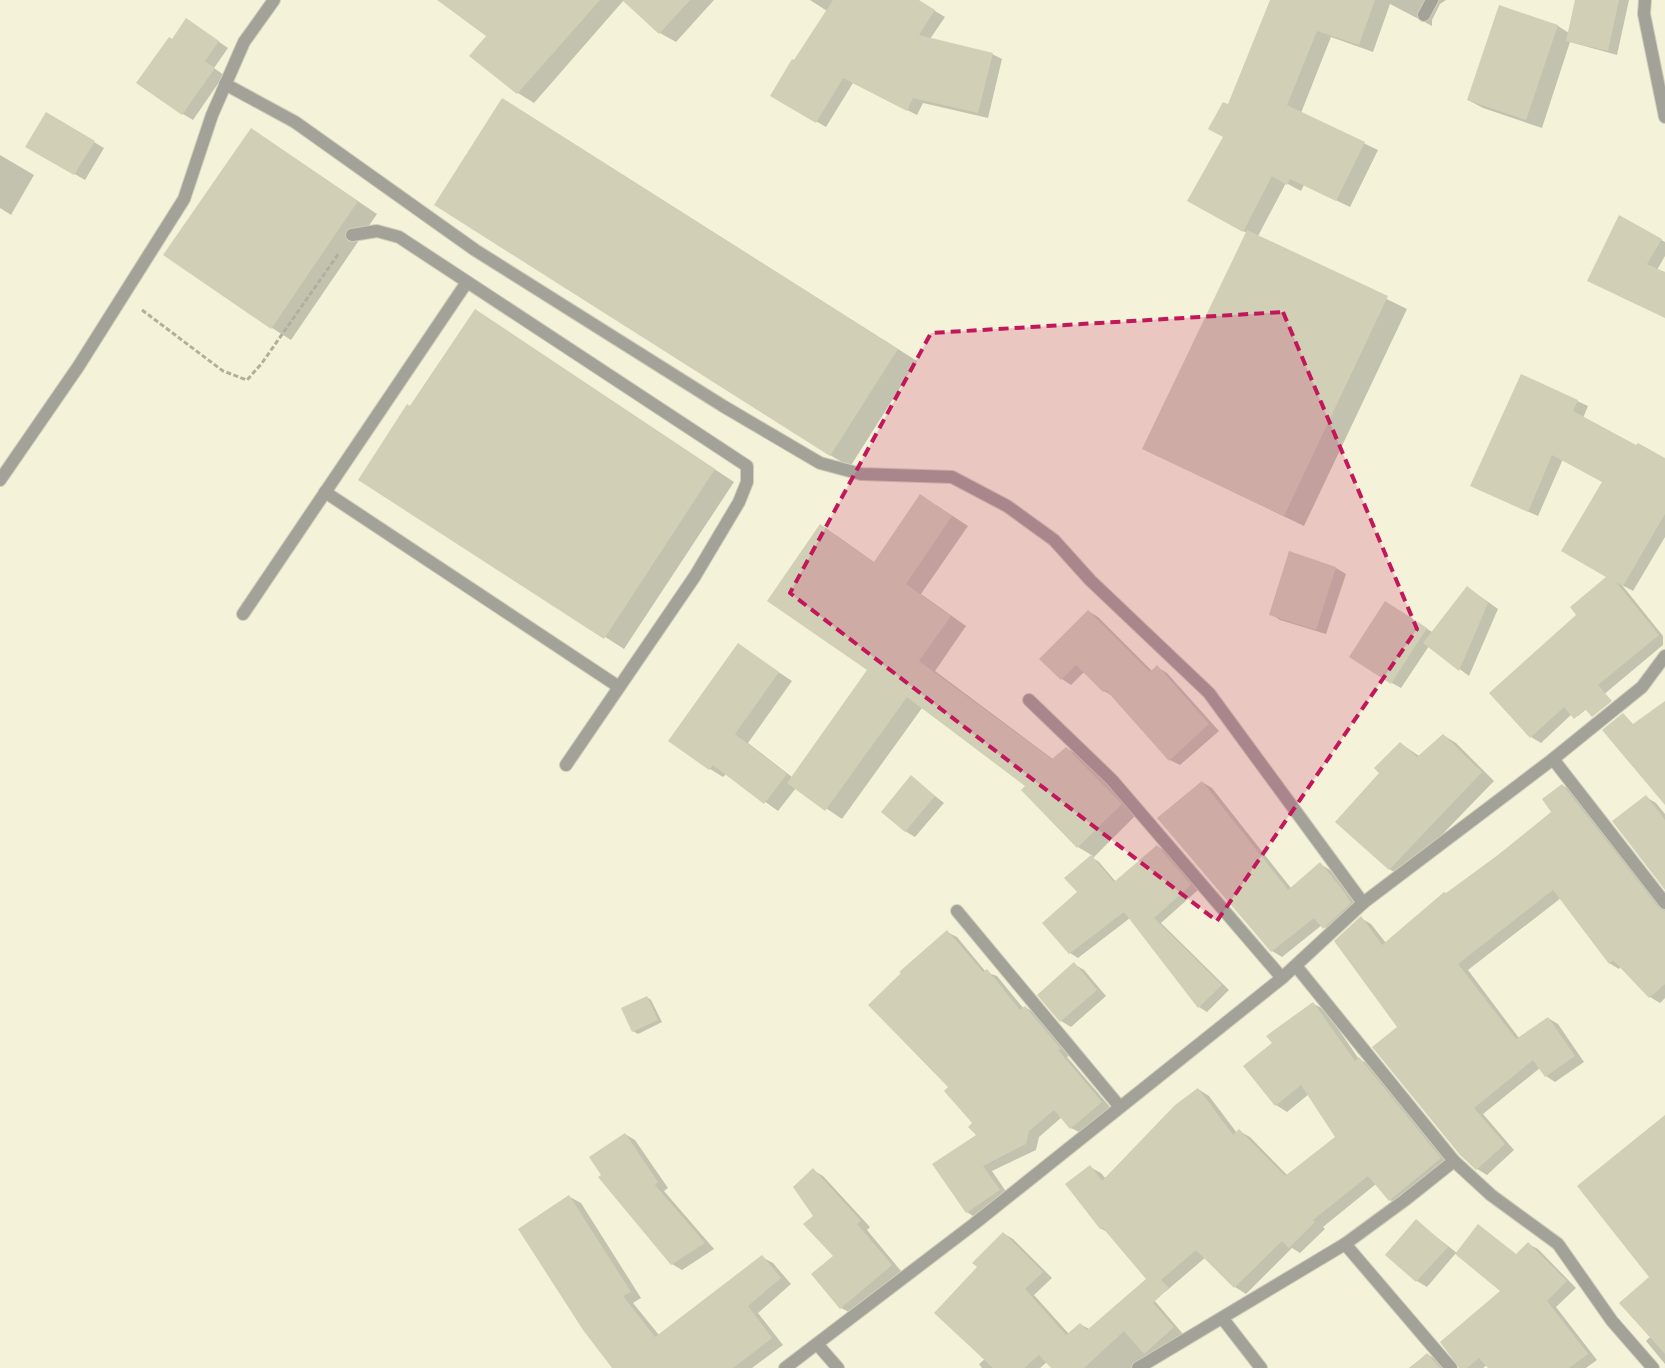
<svg xmlns="http://www.w3.org/2000/svg" width="1665" height="1368" viewBox="0 0 1665 1368" font-family="'Titillium Web',sans-serif">
  <style>
    .shadow { fill: #0003 }
    .building { fill: #d1d0b7 }
    .lines { fill: none; stroke-linecap: round; stroke-linejoin: round }
    .minor-casing { stroke: #cfceb8; stroke-width: 14 }
    .path { stroke: #b1b09c; stroke-width: 3; stroke-dasharray: 5 2.5; stroke-linecap: butt }
    .minor { stroke: #a3a298; stroke-width: 12 }
    .marked { fill: #c2185b; fill-opacity: 0.2; stroke: #c2185b; stroke-width: 4; stroke-dasharray: 10 6; stroke-linejoin: round }
  </style>
  <rect width="100%" height="100%" fill="#f4f3da"/>
  <g class="shadow">
    <path d="M 439,0 L 624,0 L 534,103 L 518,93 L 488,35 Z"/>
    <path d="M 624,0 L 714,0 L 676,42 L 660,33 Z"/>
    <path d="M 810,0 L 917,0 L 945,17 L 930,39 L 992,54 L 1002,59 L 988,118 L 923,103 L 917,115 L 853,83 L 826,127 L 771,95 L 827,11 Z"/>
    <path d="M 1271,0 L 1446,0 L 1440,4 L 1432,20 L 1432,26 L 1390,4 L 1373,52 L 1331,37 L 1301,113 L 1378,150 L 1350,207 L 1304,185 L 1301,191 L 1286,183 L 1258,236 L 1407,309 L 1304,526 L 1144,449 L 1247,233 L 1203,209 L 1224,137 L 1228,106 Z"/>
    <path d="M 1576,0 L 1629,0 L 1617,55 L 1570,42 L 1542,128 L 1483,108 L 1468,100 L 1500,6 L 1558,26 L 1569,33 Z"/>
    <path d="M 196,26 L 228,48 L 214,68 L 224,75 L 193,120 L 183,114 L 172,40 Z"/>
    <path d="M 503,99 L 917,361 L 850,467 L 830,455 Z"/>
    <path d="M 46,114 L 104,148 L 85,180 L 27,146 Z"/>
    <path d="M 251,129 L 377,214 L 291,340 L 272,328 Z"/>
    <path d="M 0,155 L 34,175 L 11,215 L 0,208 Z"/>
    <path d="M 1619,216 L 1665,242 L 1665,256 L 1657,270 L 1665,273 L 1665,318 Z"/>
    <path d="M 475,310 L 734,482 L 624,649 L 360,480 Z"/>
    <path d="M 1521,375 L 1588,406 L 1583,418 L 1637,447 L 1665,459 L 1665,537 L 1633,591 L 1622,585 L 1663,636 L 1663,645 L 1578,716 L 1573,713 L 1541,743 L 1531,737 L 1578,615 L 1609,577 L 1603,481 L 1563,459 L 1538,516 L 1472,486 Z"/>
    <path d="M 936,505 L 968,526 L 921,594 L 966,626 L 935,671 L 1054,760 L 1066,748 L 1082,757 L 1137,814 L 1093,858 L 1099,862 L 1116,882 L 1157,846 L 1165,851 L 1198,890 L 1161,923 L 1229,990 L 1207,1012 L 1199,1007 L 1130,918 L 1078,958 L 1070,953 L 1078,892 L 1066,878 L 1093,856 L 1078,847 L 1027,786 L 922,708 L 842,819 L 796,788 L 778,811 L 726,774 L 723,777 L 710,769 L 670,741 L 738,645 L 792,681 L 748,743 L 792,777 L 869,670 L 836,535 L 875,563 Z"/>
    <path d="M 1336,568 L 1346,574 L 1326,634 L 1280,620 L 1271,614 Z"/>
    <path d="M 1467,587 L 1498,609 L 1469,676 L 1429,646 L 1401,688 L 1392,683 L 1395,608 L 1432,632 Z"/>
    <path d="M 1088,611 L 1098,617 L 1152,671 L 1157,667 L 1167,673 L 1219,731 L 1180,765 L 1170,760 L 1114,697 L 1104,691 L 1084,672 L 1071,685 L 1062,679 Z"/>
    <path d="M 1443,735 L 1456,743 L 1494,781 L 1402,876 L 1389,869 L 1381,773 L 1400,743 L 1419,756 Z"/>
    <path d="M 911,777 L 944,803 L 915,837 L 905,831 Z"/>
    <path d="M 1202,782 L 1212,788 L 1291,888 L 1320,864 L 1330,870 L 1359,905 L 1334,934 L 1322,925 L 1282,957 L 1272,951 Z"/>
    <path d="M 1562,785 L 1572,791 L 1665,909 L 1665,998 L 1660,1003 L 1650,997 L 1621,967 L 1619,969 L 1609,963 L 1561,898 L 1468,970 L 1519,1038 L 1548,1018 L 1558,1024 L 1584,1062 L 1555,1082 L 1546,1076 L 1540,1068 L 1483,1114 L 1514,1150 L 1487,1175 L 1477,1169 L 1399,1027 L 1361,918 L 1371,924 L 1386,943 L 1553,812 Z"/>
    <path d="M 1646,797 L 1656,803 L 1665,814 L 1665,888 Z"/>
    <path d="M 947,932 L 957,937 L 986,972 L 997,976 L 1024,1009 L 1025,1007 L 1035,1013 L 1070,1055 L 1067,1057 L 1111,1108 L 1081,1133 L 1071,1128 L 1062,1117 L 1039,1137 L 1036,1150 L 992,1171 L 1009,1196 L 976,1218 L 967,1212 L 978,1135 L 974,1123 L 950,1087 Z"/>
    <path d="M 1074,964 L 1084,970 L 1106,996 L 1071,1027 L 1061,1021 Z"/>
    <path d="M 647,997 L 651,1000 L 662,1022 L 638,1034 L 633,1031 Z"/>
    <path d="M 1314,1004 L 1325,1010 L 1359,1059 L 1370,1065 L 1451,1164 L 1401,1206 L 1390,1200 L 1376,1184 L 1323,1227 L 1325,1229 L 1300,1253 L 1292,1248 L 1246,1294 L 1235,1287 L 1206,1257 L 1165,1292 L 1154,1286 L 1107,1232 L 1100,1228 L 1090,1167 L 1101,1173 L 1106,1179 L 1198,1089 L 1209,1096 L 1237,1133 L 1239,1131 L 1250,1137 L 1288,1176 L 1337,1137 L 1309,1094 L 1287,1112 L 1276,1105 L 1273,1043 Z"/>
    <path d="M 1665,1116 L 1665,1364 L 1646,1341 L 1651,1336 L 1651,1277 Z"/>
    <path d="M 625,1134 L 635,1140 L 668,1188 L 664,1191 L 714,1249 L 682,1270 L 672,1264 Z"/>
    <path d="M 813,1170 L 823,1176 L 870,1227 L 867,1230 L 901,1271 L 851,1313 L 841,1308 L 835,1256 L 815,1216 Z"/>
    <path d="M 570,1197 L 581,1203 L 641,1298 L 633,1303 L 659,1335 L 762,1257 L 773,1263 L 791,1284 L 758,1313 L 783,1345 L 752,1368 L 614,1368 Z"/>
    <path d="M 1416,1221 L 1457,1253 L 1478,1226 L 1517,1255 L 1528,1244 L 1538,1249 L 1576,1288 L 1556,1307 L 1597,1360 L 1586,1368 L 1490,1368 L 1487,1365 L 1483,1368 L 1460,1368 L 1502,1291 L 1456,1253 L 1427,1287 L 1417,1281 L 1386,1254 Z"/>
    <path d="M 1003,1233 L 1013,1239 L 1052,1278 L 1034,1295 L 1069,1334 L 1080,1324 L 1089,1329 L 1148,1293 L 1183,1334 L 1143,1368 L 1052,1368 L 1047,1362 L 1040,1368 L 982,1368 L 979,1364 L 985,1359 L 978,1267 Z"/>
    <path d="M 1427,1354 L 1437,1360 L 1444,1368 L 1409,1368 Z"/>
  </g>
  <g class="building">
    <path d="M 437,0 L 600,0 L 517,94 L 469,56 L 486,36 Z"/>
    <path d="M 622,0 L 690,0 L 659,34 Z"/>
    <path d="M 833,0 L 919,0 L 935,10 L 919,35 L 993,53 L 978,113 L 913,98 L 907,111 L 843,78 L 816,123 L 770,96 L 792,59 L 794,60 Z"/>
    <path d="M 1270,0 L 1375,0 L 1359,45 L 1317,31 L 1287,105 L 1365,142 L 1336,201 L 1290,179 L 1287,185 L 1272,176 L 1243,232 L 1187,201 L 1223,137 L 1208,129 L 1223,102 L 1228,104 Z"/>
    <path d="M 1575,0 L 1619,0 L 1608,51 L 1566,41 Z"/>
    <path d="M 1499,5 L 1558,25 L 1526,120 L 1467,100 Z"/>
    <path d="M 186,18 L 219,41 L 205,61 L 215,68 L 182,115 L 136,83 L 169,37 L 172,39 Z"/>
    <path d="M 502,98 L 898,349 L 830,456 L 434,205 Z"/>
    <path d="M 46,112 L 95,141 L 74,175 L 25,147 Z"/>
    <path d="M 251,128 L 358,201 L 271,329 L 163,255 Z"/>
    <path d="M 1619,215 L 1662,239 L 1647,264 L 1665,272 L 1665,318 L 1587,281 Z"/>
    <path d="M 1247,230 L 1388,296 L 1284,516 L 1142,449 Z"/>
    <path d="M 475,309 L 715,469 L 604,639 L 358,480 L 407,404 L 410,406 Z"/>
    <path d="M 1521,374 L 1578,400 L 1573,411 L 1636,445 L 1638,443 L 1665,458 L 1665,514 L 1623,586 L 1616,582 L 1659,635 L 1598,685 L 1612,701 L 1592,717 L 1585,709 L 1574,719 L 1564,707 L 1530,738 L 1489,693 L 1576,615 L 1570,607 L 1606,577 L 1561,551 L 1602,482 L 1552,455 L 1528,512 L 1470,486 Z"/>
    <path d="M 920,494 L 952,516 L 906,584 L 951,616 L 919,661 L 1052,759 L 1066,747 L 1122,804 L 1077,848 L 1021,790 L 1025,786 L 907,697 L 825,811 L 787,783 L 867,670 L 767,601 L 820,524 L 874,562 Z"/>
    <path d="M 1289,551 L 1336,567 L 1316,630 L 1269,615 Z"/>
    <path d="M 1467,586 L 1488,603 L 1459,671 L 1423,643 Z"/>
    <path d="M 1385,601 L 1427,628 L 1391,684 L 1349,657 Z"/>
    <path d="M 1088,610 L 1150,672 L 1157,665 L 1209,724 L 1169,761 L 1106,690 L 1103,692 L 1076,665 L 1061,680 L 1039,659 Z"/>
    <path d="M 738,643 L 779,672 L 735,734 L 787,774 L 764,804 L 713,765 L 709,770 L 668,741 Z"/>
    <path d="M 1665,701 L 1665,805 L 1602,730 L 1623,713 L 1633,724 Z"/>
    <path d="M 1443,734 L 1482,772 L 1389,870 L 1335,822 L 1379,773 L 1374,768 L 1400,742 L 1417,757 Z"/>
    <path d="M 911,775 L 935,796 L 905,832 L 881,812 Z"/>
    <path d="M 1202,781 L 1288,890 L 1320,862 L 1345,893 L 1351,903 L 1323,929 L 1314,918 L 1271,952 L 1157,818 Z"/>
    <path d="M 1562,784 L 1659,908 L 1665,911 L 1665,984 L 1649,998 L 1613,960 L 1609,964 L 1553,890 L 1458,964 L 1516,1039 L 1548,1017 L 1575,1056 L 1545,1077 L 1533,1060 L 1474,1108 L 1505,1144 L 1476,1170 L 1460,1155 L 1372,1047 L 1397,1027 L 1334,941 L 1361,916 L 1382,945 L 1444,892 L 1446,893 L 1498,855 L 1551,812 L 1542,799 Z"/>
    <path d="M 1646,795 L 1665,820 L 1665,890 L 1612,821 Z"/>
    <path d="M 1157,845 L 1191,885 L 1154,918 L 1222,985 L 1198,1008 L 1124,912 L 1069,954 L 1042,923 L 1077,892 L 1064,878 L 1091,855 L 1114,882 Z"/>
    <path d="M 947,930 L 983,972 L 987,969 L 1020,1010 L 1025,1006 L 1061,1049 L 1058,1050 L 1102,1102 L 1070,1129 L 1054,1110 L 1029,1131 L 1026,1144 L 983,1166 L 1000,1190 L 966,1213 L 932,1164 L 976,1135 L 968,1127 L 972,1123 L 944,1091 L 948,1087 L 868,1005 L 901,973 L 899,972 Z"/>
    <path d="M 1074,962 L 1097,990 L 1060,1022 L 1037,995 Z"/>
    <path d="M 647,996 L 658,1020 L 632,1032 L 621,1008 Z"/>
    <path d="M 1313,1002 L 1355,1061 L 1359,1057 L 1441,1158 L 1389,1201 L 1368,1176 L 1313,1220 L 1315,1222 L 1289,1248 L 1282,1241 L 1234,1288 L 1196,1250 L 1161,1280 L 1169,1288 L 1153,1303 L 1174,1327 L 1144,1354 L 1124,1331 L 1084,1368 L 1051,1368 L 1039,1355 L 1024,1368 L 993,1368 L 934,1313 L 977,1267 L 972,1263 L 1003,1232 L 1043,1272 L 1025,1289 L 1066,1335 L 1080,1323 L 1087,1330 L 1146,1279 L 1102,1227 L 1100,1229 L 1065,1184 L 1090,1165 L 1102,1181 L 1175,1105 L 1198,1088 L 1233,1135 L 1239,1129 L 1285,1176 L 1335,1137 L 1301,1085 L 1275,1106 L 1243,1066 L 1272,1043 L 1266,1036 Z"/>
    <path d="M 1665,1115 L 1665,1354 L 1619,1303 L 1649,1277 L 1577,1186 Z"/>
    <path d="M 625,1133 L 658,1182 L 655,1185 L 705,1243 L 671,1265 L 598,1177 L 601,1175 L 589,1157 Z"/>
    <path d="M 813,1168 L 861,1221 L 857,1224 L 892,1265 L 840,1309 L 811,1274 L 833,1256 L 803,1224 L 813,1216 L 793,1187 Z"/>
    <path d="M 569,1195 L 631,1292 L 623,1296 L 655,1337 L 762,1255 L 781,1278 L 748,1306 L 772,1338 L 733,1368 L 612,1368 L 583,1330 L 518,1229 Z"/>
    <path d="M 1416,1219 L 1448,1247 L 1416,1282 L 1385,1255 Z"/>
    <path d="M 1478,1224 L 1516,1254 L 1528,1242 L 1567,1281 L 1547,1301 L 1588,1354 L 1569,1368 L 1488,1368 L 1479,1358 L 1467,1368 L 1459,1368 L 1440,1342 L 1500,1291 L 1455,1254 Z"/>
    <path d="M 1427,1353 L 1440,1368 L 1410,1368 Z"/>
  </g>
  <g class="lines">
    <g class="minor-casing">
      <g id="minor">
        <path d="M 1645,0 L 1644,14 L 1665,117"/>
        <path d="M 1424,15 L 1432,0"/>
        <path d="M 225,84 L 295,122 L 475,250 L 723,406 L 820,463 L 861,474 L 952,477 L 1007,506 L 1054,540 L 1090,580 L 1209,693 L 1363,903"/>
        <path d="M 352,235 L 377,231 L 399,237 L 747,466 L 747,482 L 739,502 L 695,576 L 566,765"/>
        <path d="M 0,480 L 78,367 L 184,199 L 212,115 L 244,42 L 274,0"/>
        <path d="M 325,492 L 619,687"/>
        <path d="M 243,614 L 467,282"/>
        <path d="M 1029,700 L 1112,780 L 1282,978"/>
        <path d="M 1553,759 L 1665,903"/>
        <path d="M 957,911 L 1120,1107"/>
        <path d="M 1296,966 L 1454,1161 L 1491,1195 L 1558,1244 L 1612,1321 L 1653,1368"/>
        <path d="M 1345,1244 L 1451,1368"/>
        <path d="M 1223,1319 L 1261,1368"/>
        <path d="M 817,1344 L 838,1368"/>
        <path d="M 785,1368 L 974,1224 L 1282,978 L 1363,903 L 1553,759 L 1642,687 L 1665,656"/>
        <path d="M 1138,1368 L 1345,1244 L 1405,1200 L 1454,1161"/>
      </g>
    </g>
    <path class="path" d="M 142,310 L 223,371 L 247,380 L 262,363 L 339,253"/>
    <use href="#minor" class="minor"/>
  </g>
  <path class="marked" d="M 1283,312 L 1417,629 L 1217,921 L 790,593 L 931,333 Z"/>
</svg>
